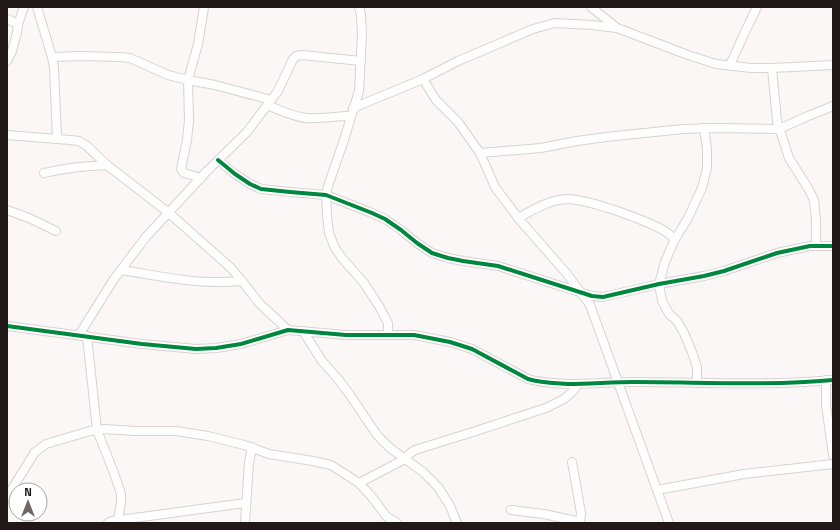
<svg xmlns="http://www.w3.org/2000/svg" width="840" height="530" viewBox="0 0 840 530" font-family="'Titillium Web',sans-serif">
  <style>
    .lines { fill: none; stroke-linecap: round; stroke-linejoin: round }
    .minor-casing { stroke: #d8d3d1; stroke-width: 10 }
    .minor { stroke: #fefefe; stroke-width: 8 }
    .cycleway-casing { stroke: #fff; stroke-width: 6 }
    .cycleway { stroke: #00873e; stroke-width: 4 }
  </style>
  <rect width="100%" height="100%" fill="#fbf7f6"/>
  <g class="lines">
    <g class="minor-casing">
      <g id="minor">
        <path d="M 37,7 L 52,57 L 54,68 L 57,139"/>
        <path d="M 359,7 L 361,15 L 362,34 L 359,91 L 343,143 L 328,186 L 326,195 L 327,216 L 329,233 L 335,248 L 342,258 L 364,283 L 379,306 L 388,323 L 388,334"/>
        <path d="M 591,7 L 617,28"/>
        <path d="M 7,19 L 18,24"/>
        <path d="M 52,57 L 80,56 L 119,57 L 130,58 L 168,75 L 188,80 L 215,85 L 271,100"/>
        <path d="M 7,61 L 12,51 L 17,33 L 18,24 L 24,7"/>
        <path d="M 730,65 L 745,32 L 757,7"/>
        <path d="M 772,68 L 777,121 L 789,158 L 808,188 L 814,200 L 816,220 L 816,246"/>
        <path d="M 423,79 L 436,100 L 458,122 L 480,153 L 495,187 L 519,219 L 567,274 L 590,305 L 669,523"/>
        <path d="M 267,105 C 280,110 293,117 307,118 C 321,119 336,116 351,116"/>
        <path d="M 353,108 L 423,79 L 458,61 L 533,29 L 555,23 L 592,25 L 617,28 L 688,55 L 716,64 L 751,68 L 772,68 L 833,65"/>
        <path d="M 7,135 L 70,140 L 79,141 L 87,146 L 107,165 L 169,213 L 231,268 L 242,281 L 260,304 L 288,330"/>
        <path d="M 480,153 L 541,148 L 577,141 L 606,137 L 683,129 L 716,128 L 779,129 L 808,116 L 833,106"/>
        <path d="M 218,160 L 235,174 L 250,184 L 261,189 L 290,192 L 326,195 L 372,213 L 385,219 L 401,230 L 417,243 L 432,253 L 448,258 L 463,261 L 498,266 L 592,296 L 603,297 L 659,284 L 704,276 L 724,271 L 777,253 L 810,246 L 833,246"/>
        <path d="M 44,173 C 65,168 85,166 107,165"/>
        <path d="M 201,178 L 184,173 L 181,169 L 187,140 L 189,120 L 188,80 L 198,44 L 204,7"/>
        <path d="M 7,210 L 29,218 L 56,231"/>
        <path d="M 518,218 C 533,210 549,200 566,199 C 583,199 605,207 620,212 C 634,217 649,222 663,230 C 667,232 671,236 675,239"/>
        <path d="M 121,270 C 154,275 189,283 223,282 C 229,282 236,281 242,281"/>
        <path d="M 7,326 L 142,344 L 196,349 L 216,348 L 241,344 L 288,330 L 346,335 L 414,335 L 450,342 L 472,349 L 528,379 C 541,383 554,383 568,384 C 590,384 612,382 635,382 C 701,382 767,386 833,380"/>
        <path d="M 303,331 L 322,361 L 338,379 L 350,395 L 377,435 L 390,448 L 423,472 L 438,487 L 450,506 L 457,523"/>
        <path d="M 79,335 L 114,279 L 146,237 L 207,171 L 247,132 L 278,91 L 293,59 L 296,56 L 302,55 L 361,61"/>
        <path d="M 87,336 L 97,430 L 114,473 L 121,494 L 121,502 L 118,520"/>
        <path d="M 826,380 L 826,405 L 833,455"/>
        <path d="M 697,383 L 697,367 L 692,352 L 684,333 L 677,321 L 669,314 L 662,301 L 659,284 L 665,262 L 674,241 L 688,218 L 702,188 L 707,168 L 707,149 L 704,128"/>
        <path d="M 572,462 L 581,513 L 580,523"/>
        <path d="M 359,483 L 405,459 L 409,454 L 415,450 L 476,431 L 515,418 L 546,408 L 564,399 L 572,392 L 578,384"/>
        <path d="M 657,490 L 744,474 L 833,464"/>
        <path d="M 7,497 L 35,452 L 46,444 L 90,431 L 104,429 L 135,431 L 176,431 L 208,436 L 244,445 L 269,454 L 313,461 L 331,465 L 359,483 L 371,496 L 387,517 L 397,523"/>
        <path d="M 511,510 L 544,514 L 580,522"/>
        <path d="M 108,523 L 112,521 L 245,503"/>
        <path d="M 245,523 L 249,463 L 252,447"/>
      </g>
    </g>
    <use href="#minor" class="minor"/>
    <g class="cycleway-casing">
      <g id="cycleway">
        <path d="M 218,160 L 235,174 L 250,184 L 261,189 L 290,192 L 326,195 L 372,213 L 385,219 L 401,230 L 417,243 L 432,253 L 448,258 L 463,261 L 498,266 L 592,296 L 603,297 L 659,284 L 704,276 L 724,271 L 777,253 L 810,246 L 833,246"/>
        <path d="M 7,326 L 142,344 L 196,349 L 216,348 L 241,344 L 288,330 L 346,335 L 414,335 L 450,342 L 472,349 L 528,379 C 541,383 554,383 568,384 C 590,384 612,382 635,382 C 701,382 767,386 833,380"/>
      </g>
    </g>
    <use href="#cycleway" class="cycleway"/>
  </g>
  <rect width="840" height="530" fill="none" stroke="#201917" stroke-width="16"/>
  <g transform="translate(28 502)"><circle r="19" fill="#ffffff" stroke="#a6a3a2"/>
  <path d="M0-3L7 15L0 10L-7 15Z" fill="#6d6765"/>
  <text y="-6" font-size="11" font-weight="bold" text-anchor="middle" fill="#201917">N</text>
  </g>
</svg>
